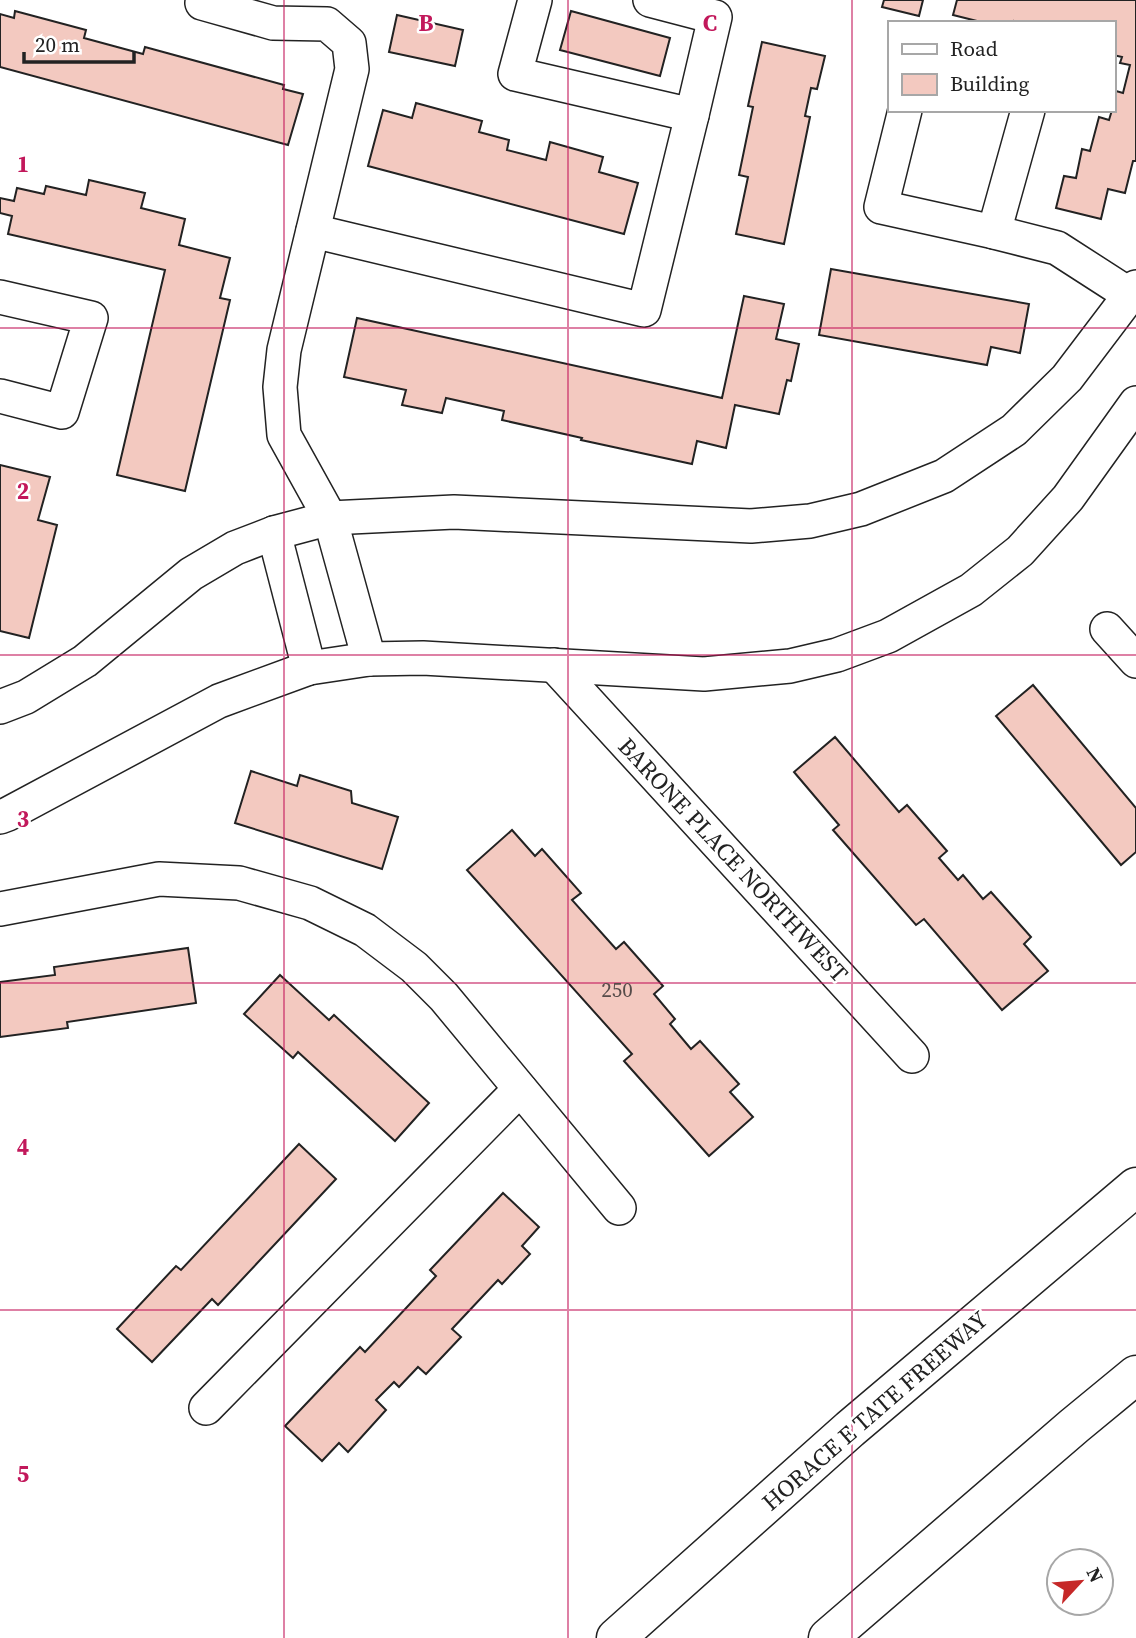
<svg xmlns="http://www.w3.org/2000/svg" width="1136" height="1638" viewBox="0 0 1136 1638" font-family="'Source Serif 4',serif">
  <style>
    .building { fill: #f3c9c0; stroke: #222; stroke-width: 2 }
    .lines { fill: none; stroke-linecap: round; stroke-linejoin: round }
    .minor-casing { stroke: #222; stroke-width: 36 }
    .motorway-casing { stroke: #222; stroke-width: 41 }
    .minor { stroke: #fff; stroke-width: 33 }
    .motorway { stroke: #fff; stroke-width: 38 }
    .grid { fill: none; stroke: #c2185b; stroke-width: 2; stroke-opacity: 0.55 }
    .labels { text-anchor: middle; stroke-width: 5; stroke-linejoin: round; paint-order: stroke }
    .number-label { font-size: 21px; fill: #564c4a }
    .street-label { font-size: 24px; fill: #222; stroke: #fff }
    .grid-label { font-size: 23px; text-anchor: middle; font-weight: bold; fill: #c2185b; stroke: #fff; stroke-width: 5; stroke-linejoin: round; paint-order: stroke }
  </style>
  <rect width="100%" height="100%" fill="#fff"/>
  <g class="building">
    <path d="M 884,0 L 923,0 L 919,16 L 882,7 Z"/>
    <path d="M 957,0 L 1136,0 L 1136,161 L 1133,161 L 1125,193 L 1108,189 L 1101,219 L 1056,208 L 1064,176 L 1076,178 L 1082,149 L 1090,151 L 1099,117 L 1109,120 L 1112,110 L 1113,110 L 1116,91 L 1123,93 L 1130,65 L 1120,63 L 1122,57 L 1113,55 L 1113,23 L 1023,23 L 1014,21 L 1014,23 L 985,23 L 953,15 Z"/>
    <path d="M 15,11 L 86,30 L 84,38 L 143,54 L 145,47 L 284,85 L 283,89 L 303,94 L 288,145 L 0,67 L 0,14 L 14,18 Z"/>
    <path d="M 571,11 L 670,38 L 660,76 L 560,50 Z"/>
    <path d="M 397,15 L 463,30 L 455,66 L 389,52 Z"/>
    <path d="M 762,42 L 825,56 L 817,89 L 811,88 L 805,116 L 810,117 L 784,244 L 736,234 L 748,177 L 739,175 L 753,107 L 748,106 Z"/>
    <path d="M 416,103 L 482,121 L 479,132 L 509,140 L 507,150 L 546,160 L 550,142 L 603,157 L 599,172 L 638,183 L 624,234 L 368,166 L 383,110 L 412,118 Z"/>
    <path d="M 89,180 L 145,193 L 141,208 L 185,219 L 179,245 L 230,258 L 220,298 L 230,300 L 185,491 L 117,475 L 165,270 L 8,234 L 12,216 L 0,213 L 0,198 L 14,201 L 17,188 L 44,194 L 46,186 L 86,195 Z"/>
    <path d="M 831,269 L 1029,304 L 1020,353 L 991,347 L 987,365 L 819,335 Z"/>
    <path d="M 744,296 L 784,304 L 776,339 L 799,344 L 791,381 L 787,380 L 779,414 L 735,405 L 726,448 L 697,441 L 692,464 L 581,440 L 582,438 L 502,420 L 504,411 L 446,398 L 442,413 L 402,405 L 406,390 L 344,377 L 357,318 L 722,398 Z"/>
    <path d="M 0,465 L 50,477 L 38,520 L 57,525 L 29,638 L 0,631 Z"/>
    <path d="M 1033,685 L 1136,808 L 1136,852 L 1121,865 L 996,716 Z"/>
    <path d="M 835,737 L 899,812 L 907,805 L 947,851 L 939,858 L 958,880 L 963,875 L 983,899 L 991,892 L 1031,937 L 1024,944 L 1048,971 L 1002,1010 L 924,919 L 916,925 L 833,830 L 839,825 L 794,772 Z"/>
    <path d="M 251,771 L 297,786 L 300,775 L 351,791 L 352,803 L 398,817 L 382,869 L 235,823 Z"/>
    <path d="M 512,830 L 535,856 L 542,849 L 581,893 L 572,900 L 616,949 L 624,942 L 663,986 L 654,994 L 675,1019 L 670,1024 L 691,1049 L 700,1041 L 739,1084 L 730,1092 L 753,1117 L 709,1156 L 624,1061 L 632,1054 L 467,870 Z"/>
    <path d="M 188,948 L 196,1003 L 67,1022 L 68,1028 L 0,1037 L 0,982 L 55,975 L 54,967 Z"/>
    <path d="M 280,975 L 329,1020 L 334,1015 L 429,1103 L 395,1141 L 298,1052 L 293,1058 L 244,1014 Z"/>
    <path d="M 299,1144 L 336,1179 L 218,1305 L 212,1299 L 152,1362 L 117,1329 L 176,1266 L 181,1270 Z"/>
    <path d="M 503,1193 L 539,1227 L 522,1246 L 530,1254 L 502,1284 L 498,1280 L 452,1329 L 461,1337 L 426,1374 L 418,1367 L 399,1387 L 394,1382 L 376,1400 L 386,1410 L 348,1452 L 339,1443 L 322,1461 L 285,1426 L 360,1347 L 365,1352 L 436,1276 L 430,1270 Z"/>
  </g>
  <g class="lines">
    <g class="minor-casing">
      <g id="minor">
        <path d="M 535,0 L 515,74 L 692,115 L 715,17 L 650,0"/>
        <path d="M 202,3 L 273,23 L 327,24 L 349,43 L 352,69 L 284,350 L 280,387 L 284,435 L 330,518 L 369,659"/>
        <path d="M 905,110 L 881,207 L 994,232 L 1028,110"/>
        <path d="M 313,231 L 644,310 L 692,115"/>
        <path d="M 994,232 L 1057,248 L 1130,295"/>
        <path d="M 0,297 L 91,318 L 62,412 L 0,396"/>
        <path d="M 274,533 L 309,668"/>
        <path d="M 1107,629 L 1136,661"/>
        <path d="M 554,665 L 912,1056"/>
        <path d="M 0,707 L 26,697 L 85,661 L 191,574 L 235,548 L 274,533 L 330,518 L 454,512 L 751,526 L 810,521 L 861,509 L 944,476 L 1014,430 L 1067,378 L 1136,287"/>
        <path d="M 0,817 L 8,814 L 219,701 L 309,668 L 369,659 L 423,658 L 704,674 L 790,666 L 837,655 L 888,636 L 971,590 L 1020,551 L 1068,498 L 1136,403"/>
        <path d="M 0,909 L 159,879 L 239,883 L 310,903 L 365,930 L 414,967 L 444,997 L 619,1208"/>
        <path d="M 206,1408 L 520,1089"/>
      </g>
    </g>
    <g class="motorway-casing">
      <g id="motorway">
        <path d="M 616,1638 L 850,1429 L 1136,1187"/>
        <path d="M 828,1638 L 1074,1426 L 1136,1375"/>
      </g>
    </g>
    <use href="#minor" class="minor"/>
    <use href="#motorway" class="motorway"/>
  </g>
  <path class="grid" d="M 284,0 L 284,1638M 568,0 L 568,1638M 852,0 L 852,1638M 0,328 L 1136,328M 0,655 L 1136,655M 0,983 L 1136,983M 0,1310 L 1136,1310"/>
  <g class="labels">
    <g class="number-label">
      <text x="617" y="997">250</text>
    </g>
    <g class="street-label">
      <text transform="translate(733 860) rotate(47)" y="8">BARONE PLACE NORTHWEST</text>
      <text transform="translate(875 1411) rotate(-41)" y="8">HORACE E TATE FREEWAY</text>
    </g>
  </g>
  <g class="grid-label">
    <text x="426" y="31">B</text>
    <text x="710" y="31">C</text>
    <text x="23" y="172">1</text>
    <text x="23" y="499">2</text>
    <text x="23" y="827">3</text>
    <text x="23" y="1155">4</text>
    <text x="23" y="1482">5</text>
  </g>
  <rect x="888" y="21" width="228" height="91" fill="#ffffff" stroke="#a7a7a7" stroke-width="2"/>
  <rect x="902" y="44" width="35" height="10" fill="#ffffff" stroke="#a7a7a7" stroke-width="2"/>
  <text x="950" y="56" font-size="21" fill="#222222">Road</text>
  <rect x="902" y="74" width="35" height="21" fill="#f3c9c0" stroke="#a7a7a7" stroke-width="2"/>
  <text x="950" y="91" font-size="21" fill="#222222">Building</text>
  <g transform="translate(1080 1582) rotate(64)"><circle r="33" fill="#ffffff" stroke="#a7a7a7" stroke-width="2"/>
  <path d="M0-5L12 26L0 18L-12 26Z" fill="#c62828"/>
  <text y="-10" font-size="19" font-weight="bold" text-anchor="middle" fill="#222222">N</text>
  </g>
  <path d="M24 52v10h110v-10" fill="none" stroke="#222222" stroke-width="3.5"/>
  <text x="35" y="52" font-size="21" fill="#222222" stroke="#ffffff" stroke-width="5" paint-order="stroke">20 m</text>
</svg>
